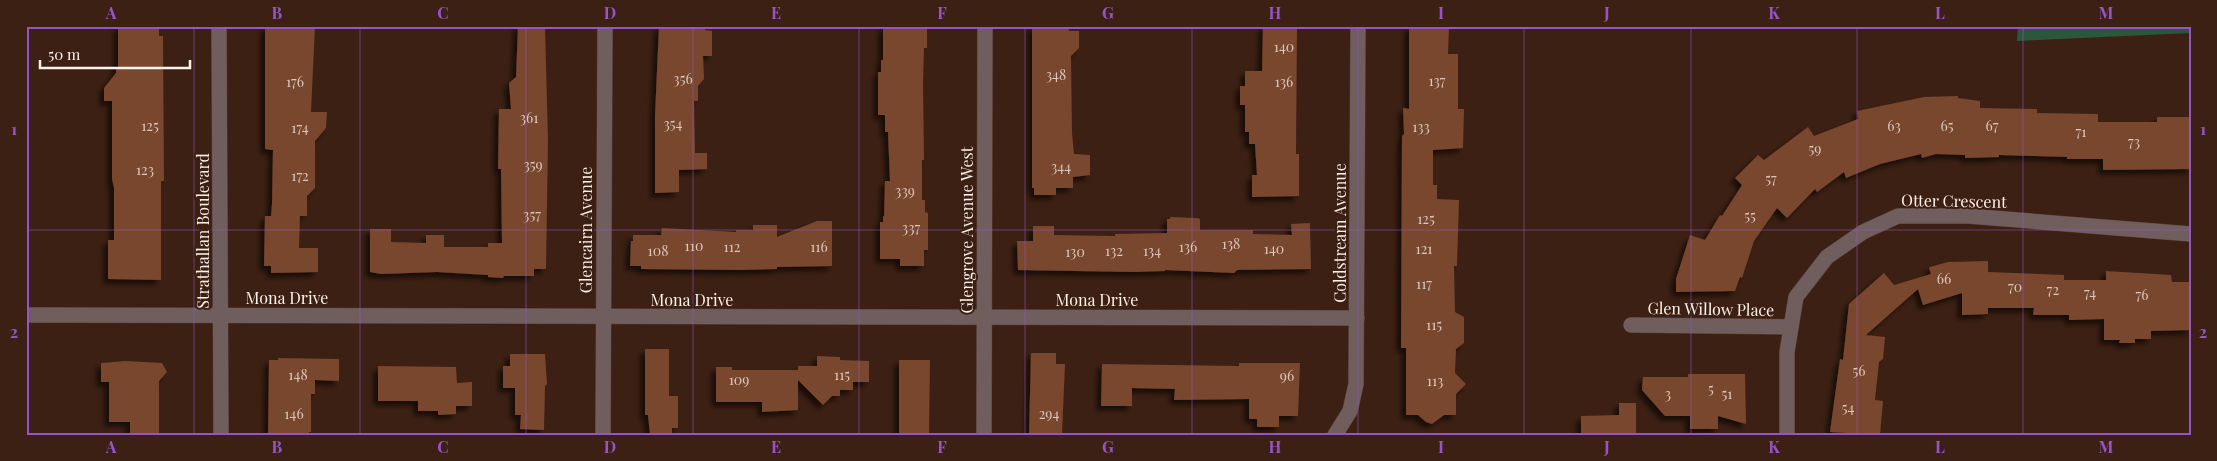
<svg xmlns="http://www.w3.org/2000/svg" width="2217" height="461" viewBox="0 0 2217 461" font-family="'Playfair Display',serif">
  <style>
    .park { fill: #2b573d }
    .building { fill: #78462f; filter: url(#shadow) }
    .lines { fill: none; stroke-linecap: round; stroke-linejoin: round }
    .minor-casing { stroke: #573d31; stroke-width: 16 }
    .minor { stroke: #6f5e5d; stroke-width: 15 }
    .grid { fill: none; stroke: #9554c8; stroke-width: 1; stroke-opacity: 0.55 }
    .labels { text-anchor: middle; stroke-width: 4; stroke-linejoin: round; paint-order: stroke }
    .number-label { font-size: 14px; fill: #dcc7bd }
    .street-label { font-size: 16px; fill: #fef2ec; stroke: #3c2013 }
    .neatline { fill: none; stroke: #9554c8; stroke-width: 2 }
    .grid-label { font-size: 16px; text-anchor: middle; font-weight: bold; fill: #9554c8 }
  </style>
  <defs>
    <filter id="shadow"><feDropShadow dx="-4.5" dy="4.5" stdDeviation="2.5" flood-color="#0009"/></filter>
  </defs>
  <rect width="100%" height="100%" fill="#3c2013"/>
  <path class="park" d="M 2018,26 L 2191,26 L 2191,33 L 2017,41 Z"/>
  <g class="building">
    <path d="M 118,26 L 159,26 L 159,36 L 163,36 L 164,181 L 161,181 L 161,280 L 108,279 L 108,240 L 114,240 L 114,188 L 112,179 L 112,101 L 104,101 L 104,88 L 116,73 L 116,67 L 118,67 Z"/>
    <path d="M 265,26 L 315,26 L 311,112 L 327,112 L 326,128 L 315,141 L 315,188 L 307,196 L 307,216 L 300,216 L 299,248 L 318,248 L 318,272 L 271,273 L 271,266 L 264,266 L 265,216 L 271,216 L 272,204 L 273,150 L 265,149 Z"/>
    <path d="M 518,26 L 545,26 L 548,141 L 546,269 L 534,269 L 534,276 L 504,276 L 503,278 L 488,277 L 488,275 L 437,272 L 381,274 L 370,272 L 370,229 L 391,229 L 391,242 L 426,243 L 426,235 L 444,235 L 444,247 L 488,247 L 488,243 L 502,243 L 501,169 L 498,169 L 499,109 L 511,109 L 509,83 L 516,77 Z"/>
    <path d="M 659,26 L 705,26 L 705,30 L 712,31 L 712,56 L 703,56 L 704,79 L 698,86 L 698,101 L 694,101 L 695,153 L 707,153 L 707,169 L 679,170 L 679,192 L 655,193 L 655,116 Z"/>
    <path d="M 883,26 L 927,26 L 927,48 L 924,48 L 923,84 L 924,160 L 922,160 L 922,200 L 925,200 L 925,212 L 928,213 L 928,250 L 924,250 L 924,266 L 900,266 L 900,259 L 880,259 L 880,222 L 883,222 L 883,216 L 884,216 L 885,181 L 890,181 L 888,132 L 885,132 L 885,115 L 878,115 L 878,72 L 881,72 L 881,60 L 883,60 Z"/>
    <path d="M 1032,26 L 1065,26 L 1070,31 L 1079,31 L 1079,48 L 1071,56 L 1072,133 L 1074,154 L 1090,155 L 1090,175 L 1073,177 L 1073,188 L 1056,188 L 1056,195 L 1034,195 L 1034,188 L 1032,188 Z"/>
    <path d="M 1263,26 L 1297,26 L 1296,154 L 1299,154 L 1299,196 L 1252,197 L 1252,175 L 1257,175 L 1255,144 L 1249,144 L 1249,132 L 1245,132 L 1245,105 L 1240,105 L 1240,86 L 1245,86 L 1245,71 L 1262,71 Z"/>
    <path d="M 1409,26 L 1449,26 L 1448,54 L 1458,54 L 1458,109 L 1464,109 L 1463,148 L 1433,150 L 1433,185 L 1437,185 L 1437,199 L 1459,200 L 1457,266 L 1454,266 L 1455,312 L 1464,317 L 1464,343 L 1456,349 L 1455,373 L 1466,384 L 1456,394 L 1456,415 L 1444,415 L 1432,424 L 1426,422 L 1418,415 L 1406,415 L 1406,348 L 1401,348 L 1402,136 L 1404,134 L 1403,108 L 1409,109 Z"/>
    <path d="M 1958,96 L 1958,98 L 1980,101 L 1980,108 L 2037,109 L 2037,113 L 2098,114 L 2098,122 L 2157,122 L 2157,117 L 2191,117 L 2191,169 L 2103,170 L 2103,159 L 2067,159 L 2067,157 L 1999,155 L 1999,157 L 1965,158 L 1965,155 L 1936,154 L 1922,158 L 1921,154 L 1880,164 L 1846,178 L 1844,172 L 1817,192 L 1815,189 L 1787,218 L 1777,208 L 1754,241 L 1742,278 L 1740,277 L 1735,291 L 1676,292 L 1676,279 L 1690,235 L 1705,240 L 1720,215 L 1722,216 L 1742,185 L 1735,178 L 1758,155 L 1764,160 L 1808,127 L 1814,136 L 1858,119 L 1857,111 L 1924,97 Z"/>
    <path d="M 1170,217 L 1197,218 L 1200,219 L 1200,230 L 1253,230 L 1253,234 L 1292,235 L 1291,224 L 1310,223 L 1311,269 L 1237,270 L 1234,273 L 1165,270 L 1165,271 L 1133,272 L 1018,270 L 1017,241 L 1033,241 L 1033,226 L 1054,226 L 1054,235 L 1115,236 L 1115,234 L 1167,233 L 1167,219 L 1170,219 Z"/>
    <path d="M 817,221 L 832,221 L 832,266 L 777,267 L 777,269 L 739,270 L 641,269 L 641,266 L 630,266 L 631,241 L 633,241 L 633,235 L 661,235 L 662,228 L 736,232 L 736,230 L 753,230 L 753,225 L 777,225 L 777,237 Z"/>
    <path d="M 1988,261 L 1988,272 L 2064,275 L 2064,280 L 2106,280 L 2106,271 L 2171,275 L 2172,282 L 2191,282 L 2191,330 L 2151,331 L 2151,339 L 2135,339 L 2135,343 L 2119,343 L 2120,340 L 2104,340 L 2104,319 L 2069,320 L 2069,315 L 2033,315 L 2034,308 L 1988,308 L 1988,314 L 1962,315 L 1962,293 L 1923,305 L 1918,289 L 1866,335 L 1885,337 L 1883,359 L 1879,362 L 1875,400 L 1883,401 L 1880,435 L 1830,432 L 1840,359 L 1843,360 L 1849,304 L 1884,273 L 1894,285 L 1931,274 L 1929,268 L 1930,267 L 1948,262 Z"/>
    <path d="M 645,349 L 669,349 L 669,396 L 678,396 L 678,428 L 672,428 L 672,435 L 650,435 L 648,415 L 645,415 Z"/>
    <path d="M 1031,353 L 1056,353 L 1056,364 L 1065,364 L 1062,435 L 1029,435 Z"/>
    <path d="M 510,354 L 545,354 L 547,384 L 545,386 L 544,430 L 520,429 L 521,415 L 515,415 L 515,388 L 503,388 L 503,366 L 510,366 Z"/>
    <path d="M 817,356 L 840,357 L 840,360 L 869,361 L 869,382 L 853,382 L 853,390 L 840,390 L 840,396 L 832,396 L 823,405 L 798,380 L 798,366 L 817,366 Z"/>
    <path d="M 278,358 L 339,359 L 339,381 L 315,380 L 315,394 L 311,394 L 311,432 L 309,432 L 309,435 L 268,435 L 269,360 L 278,360 Z"/>
    <path d="M 899,360 L 930,360 L 929,435 L 899,435 Z"/>
    <path d="M 125,361 L 162,363 L 167,372 L 159,381 L 159,435 L 130,435 L 130,422 L 109,422 L 109,382 L 101,382 L 101,363 Z"/>
    <path d="M 1239,363 L 1300,363 L 1298,416 L 1279,416 L 1279,427 L 1257,427 L 1257,419 L 1249,419 L 1249,399 L 1174,400 L 1175,389 L 1132,388 L 1132,406 L 1101,406 L 1102,364 L 1239,366 Z"/>
    <path d="M 378,366 L 456,367 L 457,383 L 472,382 L 472,406 L 456,406 L 456,414 L 438,415 L 438,411 L 418,411 L 418,401 L 378,401 Z"/>
    <path d="M 716,367 L 732,367 L 732,370 L 798,370 L 798,410 L 762,412 L 762,402 L 716,402 Z"/>
    <path d="M 1688,374 L 1745,374 L 1746,424 L 1718,416 L 1718,429 L 1690,429 L 1690,416 L 1665,416 L 1642,390 L 1643,377 L 1688,377 Z"/>
    <path d="M 1619,403 L 1636,403 L 1636,435 L 1581,434 L 1581,416 L 1619,415 Z"/>
  </g>
  <g class="lines">
    <g class="minor-casing">
      <g id="minor">
        <path d="M 219,26 L 221,435"/>
        <path d="M 26,315 L 1357,318"/>
        <path d="M 1631,325 L 1791,327"/>
        <path d="M 603,435 L 605,26"/>
        <path d="M 984,435 L 985,26"/>
        <path d="M 1335,435 L 1350,411 L 1356,384 L 1358,26"/>
        <path d="M 1787,435 L 1787,352 L 1796,297 L 1827,257 L 1863,232 L 1898,216 L 1968,216 L 2191,234"/>
      </g>
    </g>
    <use href="#minor" class="minor"/>
  </g>
  <path class="grid" d="M 194,26 L 194,435M 360,26 L 360,435M 526,26 L 526,435M 693,26 L 693,435M 859,26 L 859,435M 1025,26 L 1025,435M 1192,26 L 1192,435M 1358,26 L 1358,435M 1524,26 L 1524,435M 1691,26 L 1691,435M 1857,26 L 1857,435M 2023,26 L 2023,435M 26,230 L 2191,230"/>
  <g class="labels">
    <g class="number-label">
      <text x="1284" y="52">140</text>
      <text x="1056" y="80">348</text>
      <text x="683" y="84">356</text>
      <text x="1437" y="86">137</text>
      <text x="295" y="87">176</text>
      <text x="1284" y="87">136</text>
      <text x="529" y="123">361</text>
      <text x="673" y="129">354</text>
      <text x="150" y="131">125</text>
      <text x="1894" y="131">63</text>
      <text x="1947" y="131">65</text>
      <text x="1992" y="131">67</text>
      <text x="1421" y="132">133</text>
      <text x="300" y="133">174</text>
      <text x="2081" y="137">71</text>
      <text x="2134" y="147">73</text>
      <text x="1815" y="154">59</text>
      <text x="533" y="170">359</text>
      <text x="1061" y="172">344</text>
      <text x="145" y="175">123</text>
      <text x="300" y="181">172</text>
      <text x="1771" y="184">57</text>
      <text x="905" y="196">339</text>
      <text x="532" y="220">357</text>
      <text x="1750" y="221">55</text>
      <text x="1426" y="224">125</text>
      <text x="911" y="233">337</text>
      <text x="1231" y="249">138</text>
      <text x="694" y="251">110</text>
      <text x="732" y="252">112</text>
      <text x="819" y="252">116</text>
      <text x="1188" y="252">136</text>
      <text x="1274" y="254">140</text>
      <text x="1424" y="254">121</text>
      <text x="658" y="256">108</text>
      <text x="1114" y="256">132</text>
      <text x="1152" y="256">134</text>
      <text x="1075" y="257">130</text>
      <text x="1944" y="284">66</text>
      <text x="1424" y="289">117</text>
      <text x="2015" y="292">70</text>
      <text x="2053" y="295">72</text>
      <text x="2090" y="298">74</text>
      <text x="2142" y="300">76</text>
      <text x="1434" y="330">115</text>
      <text x="1859" y="376">56</text>
      <text x="298" y="380">148</text>
      <text x="842" y="380">115</text>
      <text x="1287" y="381">96</text>
      <text x="739" y="385">109</text>
      <text x="1435" y="386">113</text>
      <text x="1711" y="394">5</text>
      <text x="1668" y="399">3</text>
      <text x="1727" y="399">51</text>
      <text x="1848" y="413">54</text>
      <text x="294" y="419">146</text>
      <text x="1049" y="419">294</text>
    </g>
    <g class="street-label">
      <text transform="translate(1954 201) rotate(1)" y="6">Otter Crescent</text>
      <text transform="translate(586 230) rotate(-90)" y="6">Glencairn Avenue</text>
      <text transform="translate(967 230) rotate(-90)" y="6">Glengrove Avenue West</text>
      <text transform="translate(203 231) rotate(-90)" y="6">Strathallan Boulevard</text>
      <text transform="translate(1340 233) rotate(-90)" y="6">Coldstream Avenue</text>
      <text x="287" y="304">Mona Drive</text>
      <text x="692" y="306">Mona Drive</text>
      <text x="1097" y="306">Mona Drive</text>
      <text transform="translate(1711 309) rotate(1)" y="6">Glen Willow Place</text>
    </g>
  </g>
  <rect width="2217" height="461" fill="none" stroke="#3c2013" stroke-width="55"/>
  <path d="M40 60v8h150v-8" fill="none" stroke="#fef2ec" stroke-width="2.5"/>
  <text x="48" y="60" font-size="15" fill="#fef2ec" stroke="#3c2013" stroke-width="4" paint-order="stroke">50 m</text>
  <rect x="28" y="28" width="2162" height="406" class="neatline"/>
  <g class="grid-label">
    <text x="111" y="19">A</text>
    <text x="277" y="19">B</text>
    <text x="443" y="19">C</text>
    <text x="610" y="19">D</text>
    <text x="776" y="19">E</text>
    <text x="942" y="19">F</text>
    <text x="1108" y="19">G</text>
    <text x="1275" y="19">H</text>
    <text x="1441" y="19">I</text>
    <text x="1607" y="19">J</text>
    <text x="1774" y="19">K</text>
    <text x="1940" y="19">L</text>
    <text x="2106" y="19">M</text>
    <text x="14" y="135">1</text>
    <text x="2203" y="135">1</text>
    <text x="14" y="338">2</text>
    <text x="2203" y="338">2</text>
    <text x="111" y="453">A</text>
    <text x="277" y="453">B</text>
    <text x="443" y="453">C</text>
    <text x="610" y="453">D</text>
    <text x="776" y="453">E</text>
    <text x="942" y="453">F</text>
    <text x="1108" y="453">G</text>
    <text x="1275" y="453">H</text>
    <text x="1441" y="453">I</text>
    <text x="1607" y="453">J</text>
    <text x="1774" y="453">K</text>
    <text x="1940" y="453">L</text>
    <text x="2106" y="453">M</text>
  </g>
</svg>
